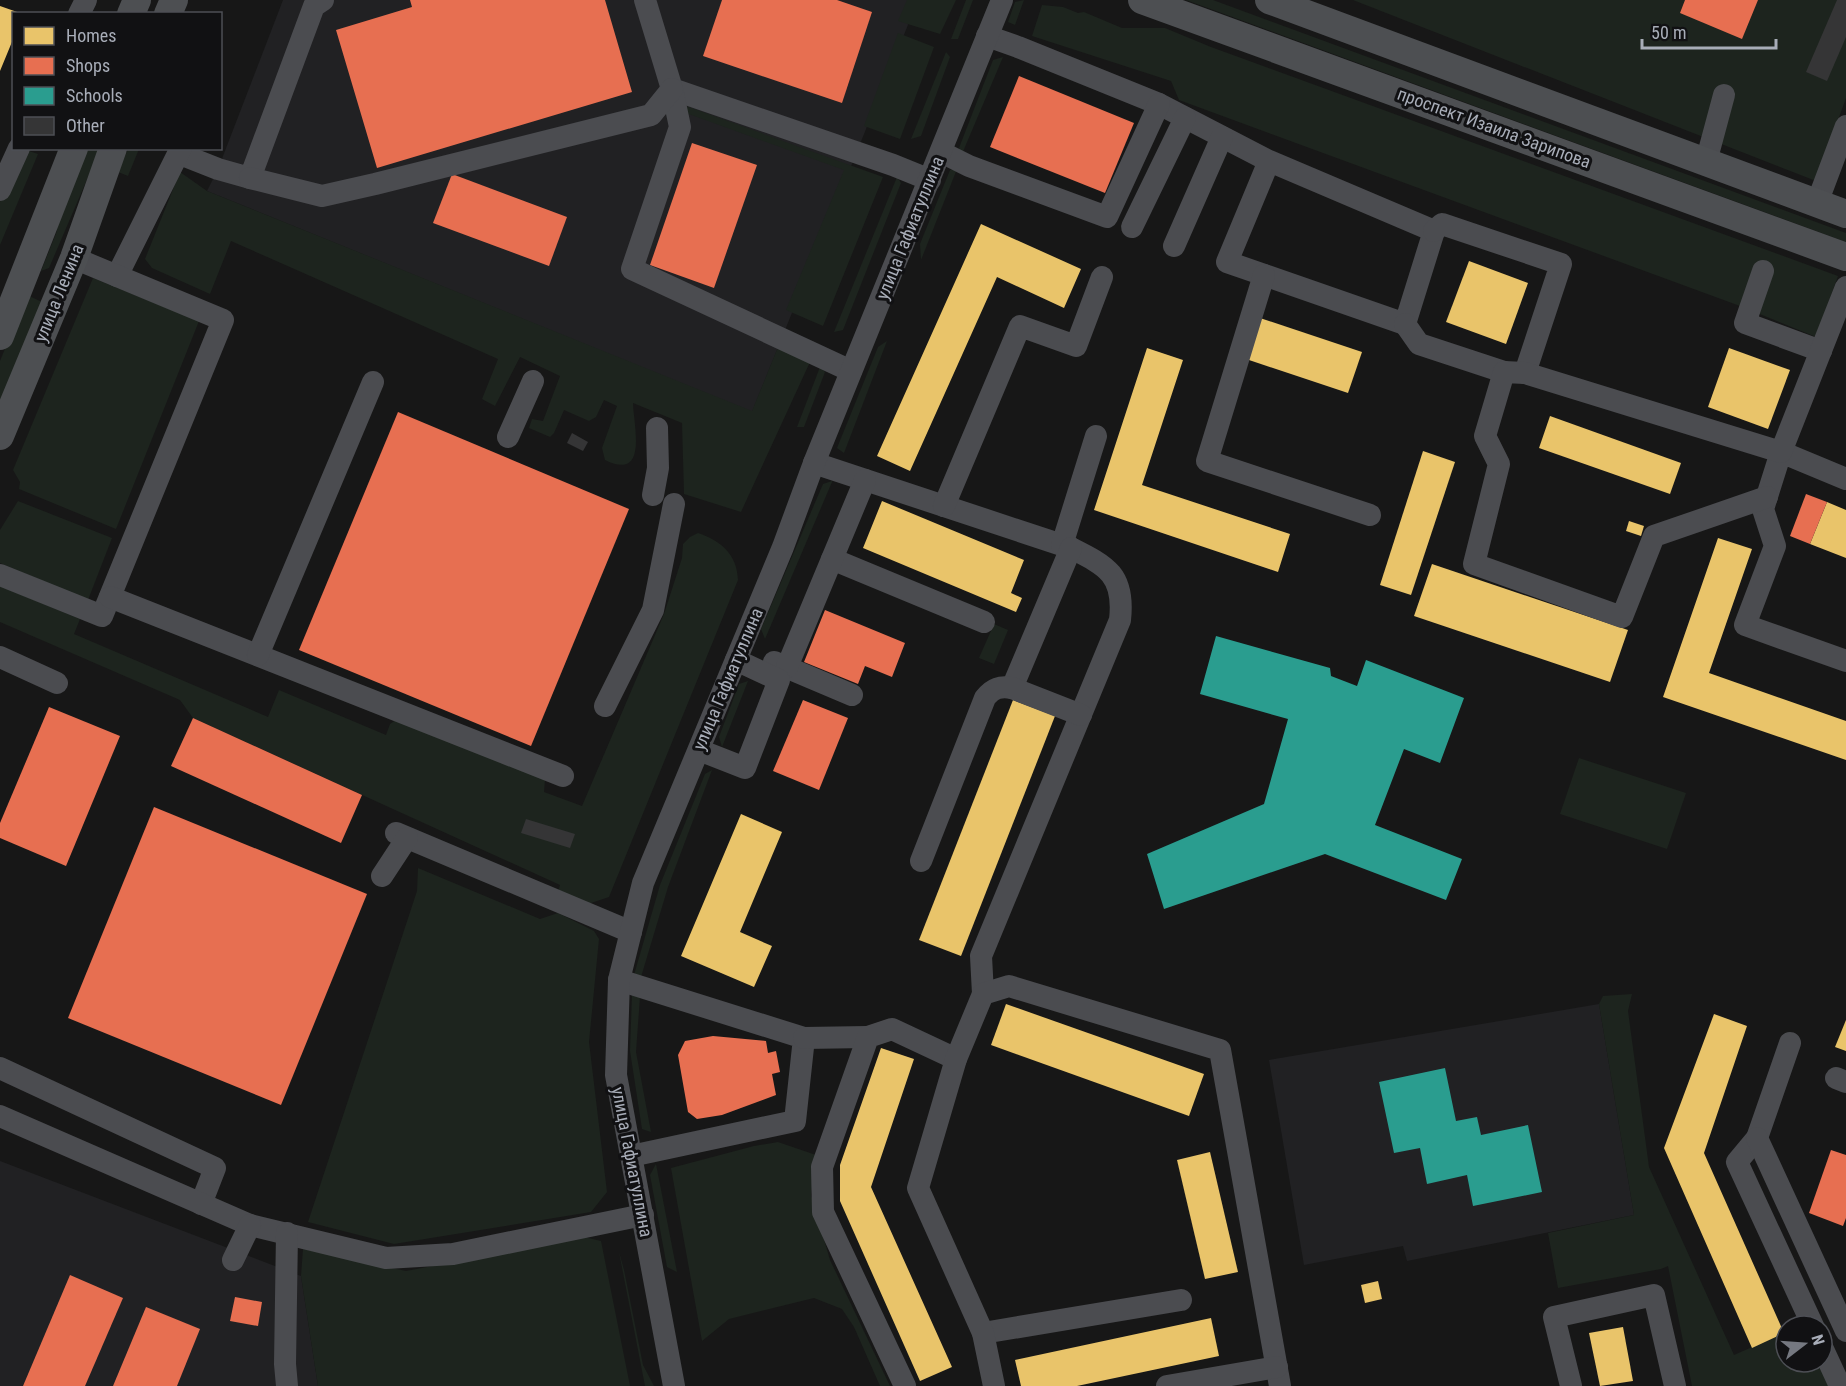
<svg xmlns="http://www.w3.org/2000/svg" width="1846" height="1386" viewBox="0 0 1846 1386" font-family="'Roboto Condensed',sans-serif">
  <style>
    .built { fill: #212123 }
    .green { fill: #1d241e }
    .homes { fill: #e9c46a }
    .shops { fill: #e76f51 }
    .schools { fill: #2a9d8f }
    .building { fill: #353536 }
    .lines { fill: none; stroke-linecap: round; stroke-linejoin: round }
    .minor { stroke: #4b4c50; stroke-width: 22 }
    .major { stroke: #4d4f52; stroke-width: 28 }
    .labels { text-anchor: middle; stroke-width: 6; stroke-linejoin: round; paint-order: stroke }
    .street-label { font-size: 18px; fill: #a8adb8; stroke: #111113 }
  </style>
  <rect width="100%" height="100%" fill="#171717"/>
  <g class="built">
    <path d="M 283,0 L 918,0 L 752,412 L 207,191 L 218,169 Z"/>
    <path d="M 1599,1004 L 1634,1215 L 1407,1261 L 1403,1246 L 1304,1265 L 1269,1060 Z"/>
    <path d="M 0,1161 L 301,1276 L 318,1386 L 0,1386 Z"/>
  </g>
  <g class="green">
    <path d="M 907,0 L 956,0 L 940,34 L 898,21 Z"/>
    <path d="M 966,0 L 973,0 L 958,39 L 951,39 Z"/>
    <path d="M 1024,0 L 1015,25 L 1008,22 L 1015,2 Z"/>
    <path d="M 1186,0 L 1213,0 L 1846,233 L 1846,242 Z"/>
    <path d="M 1353,0 L 1846,0 L 1846,98 L 1816,181 Z"/>
    <path d="M 1042,5 L 1063,7 L 1078,13 L 1084,12 L 1122,28 L 1165,28 L 1211,47 L 1838,276 L 1816,337 L 1740,306 L 1179,100 L 1171,81 L 1032,36 Z"/>
    <path d="M 898,33 L 934,47 L 900,139 L 864,126 Z"/>
    <path d="M 946,52 L 950,57 L 921,136 L 911,139 Z"/>
    <path d="M 1003,57 L 962,154 L 959,148 L 993,60 Z"/>
    <path d="M 686,106 L 883,177 L 823,326 L 786,310 L 844,170 L 686,113 Z"/>
    <path d="M 23,149 L 38,154 L 0,245 L 0,202 Z"/>
    <path d="M 83,149 L 100,149 L 49,268 L 41,271 L 57,231 L 58,210 Z"/>
    <path d="M 128,149 L 139,149 L 128,176 L 118,172 Z"/>
    <path d="M 957,169 L 921,260 L 920,244 L 950,170 Z"/>
    <path d="M 180,172 L 207,191 L 752,411 L 778,347 L 810,362 L 741,512 L 684,494 L 682,423 L 633,403 C 634,428 648,481 605,460 L 602,448 L 617,406 L 604,400 L 596,417 L 589,421 L 564,410 L 554,433 L 550,437 L 529,428 L 532,419 L 543,421 L 560,376 L 520,357 L 495,406 L 482,399 L 498,359 L 231,241 L 210,294 L 152,268 L 145,259 Z"/>
    <path d="M 897,177 L 901,183 L 843,330 L 834,332 Z"/>
    <path d="M 93,278 L 199,321 L 116,529 L 19,489 L 20,482 L 13,470 Z"/>
    <path d="M 27,295 L 42,302 L 0,405 L 0,361 Z"/>
    <path d="M 887,341 L 844,453 L 837,448 L 878,347 Z"/>
    <path d="M 820,367 L 825,372 L 804,427 L 797,427 Z"/>
    <path d="M 832,481 L 832,482 L 765,639 L 761,629 L 823,484 Z"/>
    <path d="M 18,501 L 112,538 L 88,600 L 0,563 L 0,530 Z"/>
    <path d="M 698,533 C 721,541 737,554 738,580 L 609,897 L 585,905 L 558,892 L 560,885 L 193,718 L 180,700 L 0,622 L 0,586 L 80,619 L 74,634 L 268,717 L 279,690 L 386,735 L 390,724 L 400,717 L 545,780 L 544,792 L 582,806 L 664,614 L 682,558 L 683,544 L 690,537 Z"/>
    <path d="M 994,624 L 1008,630 L 994,664 L 979,658 Z"/>
    <path d="M 748,681 L 722,747 L 719,737 L 739,684 Z"/>
    <path d="M 1579,758 L 1686,793 L 1667,849 L 1560,814 Z"/>
    <path d="M 712,770 L 668,887 L 641,977 L 634,975 L 660,885 L 705,774 Z"/>
    <path d="M 418,868 L 540,919 L 558,913 L 594,931 L 599,939 L 589,1042 L 607,1192 L 591,1212 L 394,1244 L 308,1222 L 417,891 Z"/>
    <path d="M 632,993 L 640,997 L 636,1052 L 651,1132 L 642,1129 L 630,1051 Z"/>
    <path d="M 1632,994 L 1628,1011 L 1649,1167 L 1734,1355 L 1786,1332 L 1786,1362 L 1822,1362 L 1840,1386 L 1692,1386 L 1668,1266 L 1661,1269 L 1558,1288 L 1548,1233 L 1634,1215 L 1599,1004 L 1603,996 Z"/>
    <path d="M 778,1142 L 816,1155 L 811,1195 L 830,1260 L 890,1386 L 880,1386 L 854,1327 L 842,1309 L 814,1298 L 729,1319 L 702,1341 L 671,1168 L 754,1146 Z"/>
    <path d="M 656,1164 L 677,1272 L 667,1267 L 650,1175 Z"/>
    <path d="M 584,1237 L 601,1241 L 630,1386 L 318,1386 L 301,1276 L 303,1249 L 406,1271 Z"/>
    <path d="M 619,1252 L 624,1270 L 643,1365 L 654,1386 L 645,1386 Z"/>
  </g>
  <g class="homes">
    <path d="M 0,6 L 20,13 L 14,14 L 14,37 L 0,71 Z"/>
    <path d="M 981,224 L 1081,269 L 1064,308 L 997,277 L 910,471 L 877,456 Z"/>
    <path d="M 1469,261 L 1528,283 L 1506,344 L 1446,322 Z"/>
    <path d="M 1260,318 L 1362,352 L 1348,393 L 1246,359 Z"/>
    <path d="M 1147,348 L 1183,360 L 1142,485 L 1290,534 L 1278,572 L 1094,510 Z"/>
    <path d="M 1729,348 L 1790,370 L 1768,429 L 1708,407 Z"/>
    <path d="M 1550,416 L 1681,463 L 1670,494 L 1539,448 Z"/>
    <path d="M 1423,451 L 1455,462 L 1411,595 L 1380,585 Z"/>
    <path d="M 882,501 L 1024,560 L 1011,593 L 1022,598 L 1016,612 L 863,548 Z"/>
    <path d="M 1827,502 L 1846,510 L 1846,558 L 1810,544 Z"/>
    <path d="M 1629,521 L 1644,526 L 1641,536 L 1626,531 Z"/>
    <path d="M 1718,538 L 1752,549 L 1709,673 L 1846,721 L 1846,760 L 1663,697 Z"/>
    <path d="M 1432,564 L 1628,630 L 1610,682 L 1414,616 Z"/>
    <path d="M 1013,700 L 1055,716 L 961,956 L 919,940 Z"/>
    <path d="M 741,814 L 782,832 L 740,932 L 772,946 L 754,987 L 681,956 Z"/>
    <path d="M 1006,1004 L 1204,1074 L 1189,1116 L 991,1045 Z"/>
    <path d="M 1714,1014 L 1747,1026 L 1704,1153 L 1784,1333 L 1752,1348 L 1664,1148 Z"/>
    <path d="M 1846,1020 L 1846,1051 L 1835,1047 Z"/>
    <path d="M 881,1048 L 914,1059 L 871,1187 L 952,1367 L 920,1381 L 840,1201 L 840,1165 Z"/>
    <path d="M 1210,1152 L 1238,1272 L 1205,1279 L 1177,1160 Z"/>
    <path d="M 1378,1281 L 1382,1299 L 1365,1303 L 1361,1285 Z"/>
    <path d="M 1211,1318 L 1219,1356 L 1077,1386 L 1021,1386 L 1015,1360 Z"/>
    <path d="M 1623,1327 L 1633,1381 L 1600,1386 L 1589,1333 Z"/>
  </g>
  <g class="shops">
    <path d="M 410,0 L 605,0 L 632,92 L 377,168 L 336,30 L 412,7 Z"/>
    <path d="M 722,0 L 837,0 L 872,12 L 842,103 L 703,56 Z"/>
    <path d="M 1685,0 L 1758,0 L 1742,39 L 1680,13 Z"/>
    <path d="M 1019,76 L 1134,123 L 1105,193 L 990,147 Z"/>
    <path d="M 692,143 L 757,165 L 714,288 L 650,265 Z"/>
    <path d="M 452,174 L 567,217 L 549,266 L 433,223 Z"/>
    <path d="M 398,412 L 629,509 L 531,746 L 299,650 Z"/>
    <path d="M 1806,494 L 1827,502 L 1810,544 L 1790,536 Z"/>
    <path d="M 825,610 L 905,643 L 892,677 L 865,666 L 858,684 L 804,662 Z"/>
    <path d="M 803,700 L 848,718 L 819,790 L 773,771 Z"/>
    <path d="M 49,707 L 120,736 L 66,866 L 0,838 L 0,823 Z"/>
    <path d="M 193,718 L 362,795 L 341,843 L 171,766 Z"/>
    <path d="M 154,807 L 367,894 L 281,1105 L 68,1018 Z"/>
    <path d="M 713,1036 L 766,1041 L 768,1053 L 776,1051 L 780,1072 L 772,1074 L 776,1095 L 722,1115 L 697,1119 L 688,1112 L 678,1055 L 685,1041 Z"/>
    <path d="M 1831,1150 L 1846,1155 L 1846,1218 L 1843,1226 L 1809,1213 Z"/>
    <path d="M 70,1275 L 123,1298 L 85,1386 L 23,1386 Z"/>
    <path d="M 235,1297 L 262,1302 L 258,1326 L 230,1321 Z"/>
    <path d="M 146,1307 L 200,1329 L 177,1386 L 113,1386 Z"/>
  </g>
  <g class="schools">
    <path d="M 1216,636 L 1330,668 L 1331,676 L 1357,686 L 1366,660 L 1464,698 L 1440,763 L 1404,749 L 1375,825 L 1462,859 L 1446,900 L 1325,854 L 1164,909 L 1147,854 L 1264,804 L 1288,719 L 1200,694 Z"/>
    <path d="M 1445,1068 L 1456,1121 L 1477,1117 L 1481,1135 L 1528,1125 L 1542,1192 L 1473,1206 L 1467,1175 L 1427,1184 L 1420,1148 L 1394,1153 L 1379,1082 Z"/>
  </g>
  <g class="building">
    <path d="M 1837,0 L 1846,0 L 1846,37 L 1827,81 L 1806,72 Z"/>
    <path d="M 572,433 L 588,442 L 583,451 L 567,443 Z"/>
    <path d="M 526,819 L 575,834 L 570,848 L 521,833 Z"/>
  </g>
  <g class="lines">
    <g class="minor">
      <path d="M 645,0 L 672,89 L 893,165 L 930,180"/>
      <path d="M 79,14 L 86,0"/>
      <path d="M 987,36 L 1018,47 L 1159,104 L 1269,161 L 1227,262 L 1405,324 L 1434,231 L 1269,161"/>
      <path d="M 672,89 L 680,127 L 632,269 L 851,371"/>
      <path d="M 941,152 L 969,166 L 1107,217 L 1159,104"/>
      <path d="M 180,154 L 218,169 L 250,178 L 314,6 L 323,0"/>
      <path d="M 1706,162 L 1724,95"/>
      <path d="M 250,178 L 322,196 L 375,184 L 651,115 L 672,89"/>
      <path d="M 0,190 L 19,148"/>
      <path d="M 1817,203 L 1846,126"/>
      <path d="M 1132,227 L 1185,118"/>
      <path d="M 1434,231 L 1442,224 L 1561,264 L 1525,373"/>
      <path d="M 1174,246 L 1222,137"/>
      <path d="M 1763,271 L 1745,323 L 1821,351"/>
      <path d="M 1264,275 L 1207,461 L 1370,515"/>
      <path d="M 117,276 L 181,148"/>
      <path d="M 1405,324 L 1419,344 L 1504,372"/>
      <path d="M 508,437 L 533,381"/>
      <path d="M 814,463 L 1071,548 C 1107,566 1125,575 1120,620 L 981,956 L 983,994"/>
      <path d="M 1846,479 L 1781,452 L 1763,509 L 1775,546 L 1745,625 L 1846,661"/>
      <path d="M 653,495 L 658,468 L 657,428"/>
      <path d="M 1767,497 L 1654,536 L 1622,617 L 1474,564 L 1499,464 L 1485,436 L 1504,372 L 1525,373 L 1781,452 L 1846,287"/>
      <path d="M 944,506 L 1020,326 L 1076,346 L 1102,277"/>
      <path d="M 1062,545 L 1096,436"/>
      <path d="M 832,559 L 984,622"/>
      <path d="M 0,575 L 102,616 L 223,320 L 74,258"/>
      <path d="M 110,597 L 563,776"/>
      <path d="M 258,655 L 373,382"/>
      <path d="M 0,657 L 57,683"/>
      <path d="M 774,662 L 852,695"/>
      <path d="M 787,667 L 865,480"/>
      <path d="M 1012,688 L 1071,548"/>
      <path d="M 605,706 L 653,610 L 674,504"/>
      <path d="M 699,750 L 745,768 L 779,680 L 736,660"/>
      <path d="M 396,833 L 631,932"/>
      <path d="M 921,861 L 985,698 C 993,688 1000,686 1012,688 L 1081,715"/>
      <path d="M 382,876 L 407,838"/>
      <path d="M 619,980 L 804,1038 L 795,1121 L 631,1156"/>
      <path d="M 804,1038 L 868,1037"/>
      <path d="M 1790,1043 L 1757,1138 L 1737,1162 L 1813,1326"/>
      <path d="M 0,1068 L 215,1168 L 201,1204"/>
      <path d="M 1836,1078 L 1846,1082"/>
      <path d="M 0,1116 L 250,1225 L 386,1258 L 453,1254 L 643,1215"/>
      <path d="M 1757,1138 L 1846,1331"/>
      <path d="M 233,1260 L 250,1225"/>
      <path d="M 983,1333 L 1181,1300"/>
      <path d="M 1822,1347 L 1840,1386"/>
      <path d="M 287,1386 L 285,1364 L 287,1233"/>
      <path d="M 674,1386 L 616,1075 L 619,980 L 643,883 L 783,547 L 814,463 L 1002,0"/>
      <path d="M 905,1386 L 823,1212 L 822,1167 L 868,1037 L 892,1029 L 956,1059"/>
      <path d="M 994,1386 L 983,1333 L 918,1188 L 956,1059 L 983,994 L 1009,986 L 1220,1050 L 1280,1386"/>
      <path d="M 1167,1386 L 1277,1367"/>
      <path d="M 1571,1386 L 1554,1317 L 1654,1295 L 1675,1386"/>
    </g>
    <g class="major">
      <path d="M 1142,0 L 1846,257"/>
      <path d="M 1269,0 L 1846,214"/>
      <path d="M 131,14 L 137,0"/>
      <path d="M 168,14 L 174,0"/>
      <path d="M 0,336 L 74,148"/>
      <path d="M 0,436 L 74,258 L 113,148"/>
    </g>
  </g>
  <g class="labels">
    <g class="street-label">
      <text transform="translate(1494 128) rotate(20)" y="6">проспект Изаила Зарипова</text>
      <text transform="translate(910 228) rotate(-68)" y="6">улица Гафиатуллина</text>
      <text transform="translate(59 293) rotate(-68)" y="6">улица Ленина</text>
      <text transform="translate(728 679) rotate(-67)" y="6">улица Гафиатуллина</text>
      <text transform="translate(632 1162) rotate(79)" y="6">улица Гафиатуллина</text>
    </g>
  </g>
  <rect x="12" y="12" width="210" height="138" fill="#111113" stroke="#4d4f55" stroke-width="1.5"/>
  <rect x="24" y="27" width="30" height="18" fill="#e9c46a" stroke="#4d4f55" stroke-width="1.5"/>
  <text x="66" y="42" font-size="18" fill="#a8adb8">Homes</text>
  <rect x="24" y="57" width="30" height="18" fill="#e76f51" stroke="#4d4f55" stroke-width="1.5"/>
  <text x="66" y="72" font-size="18" fill="#a8adb8">Shops</text>
  <rect x="24" y="87" width="30" height="18" fill="#2a9d8f" stroke="#4d4f55" stroke-width="1.5"/>
  <text x="66" y="102" font-size="18" fill="#a8adb8">Schools</text>
  <rect x="24" y="117" width="30" height="18" fill="#353536" stroke="#4d4f55" stroke-width="1.5"/>
  <text x="66" y="132" font-size="18" fill="#a8adb8">Other</text>
  <g transform="translate(1804 1344) rotate(73)"><circle r="28" fill="#111113" stroke="#4d4f55" stroke-width="1.5"/>
  <path d="M0-4.5L10 22L0 15L-10 22Z" fill="#757880"/>
  <text y="-9" font-size="16" font-weight="bold" text-anchor="middle" fill="#a8adb8">N</text>
  </g>
  <path d="M1642 39v9h134v-9" fill="none" stroke="#a8adb8" stroke-width="3"/>
  <text x="1651" y="39" font-size="18" fill="#a8adb8" stroke="#111113" stroke-width="4.5" paint-order="stroke">50 m</text>
</svg>
